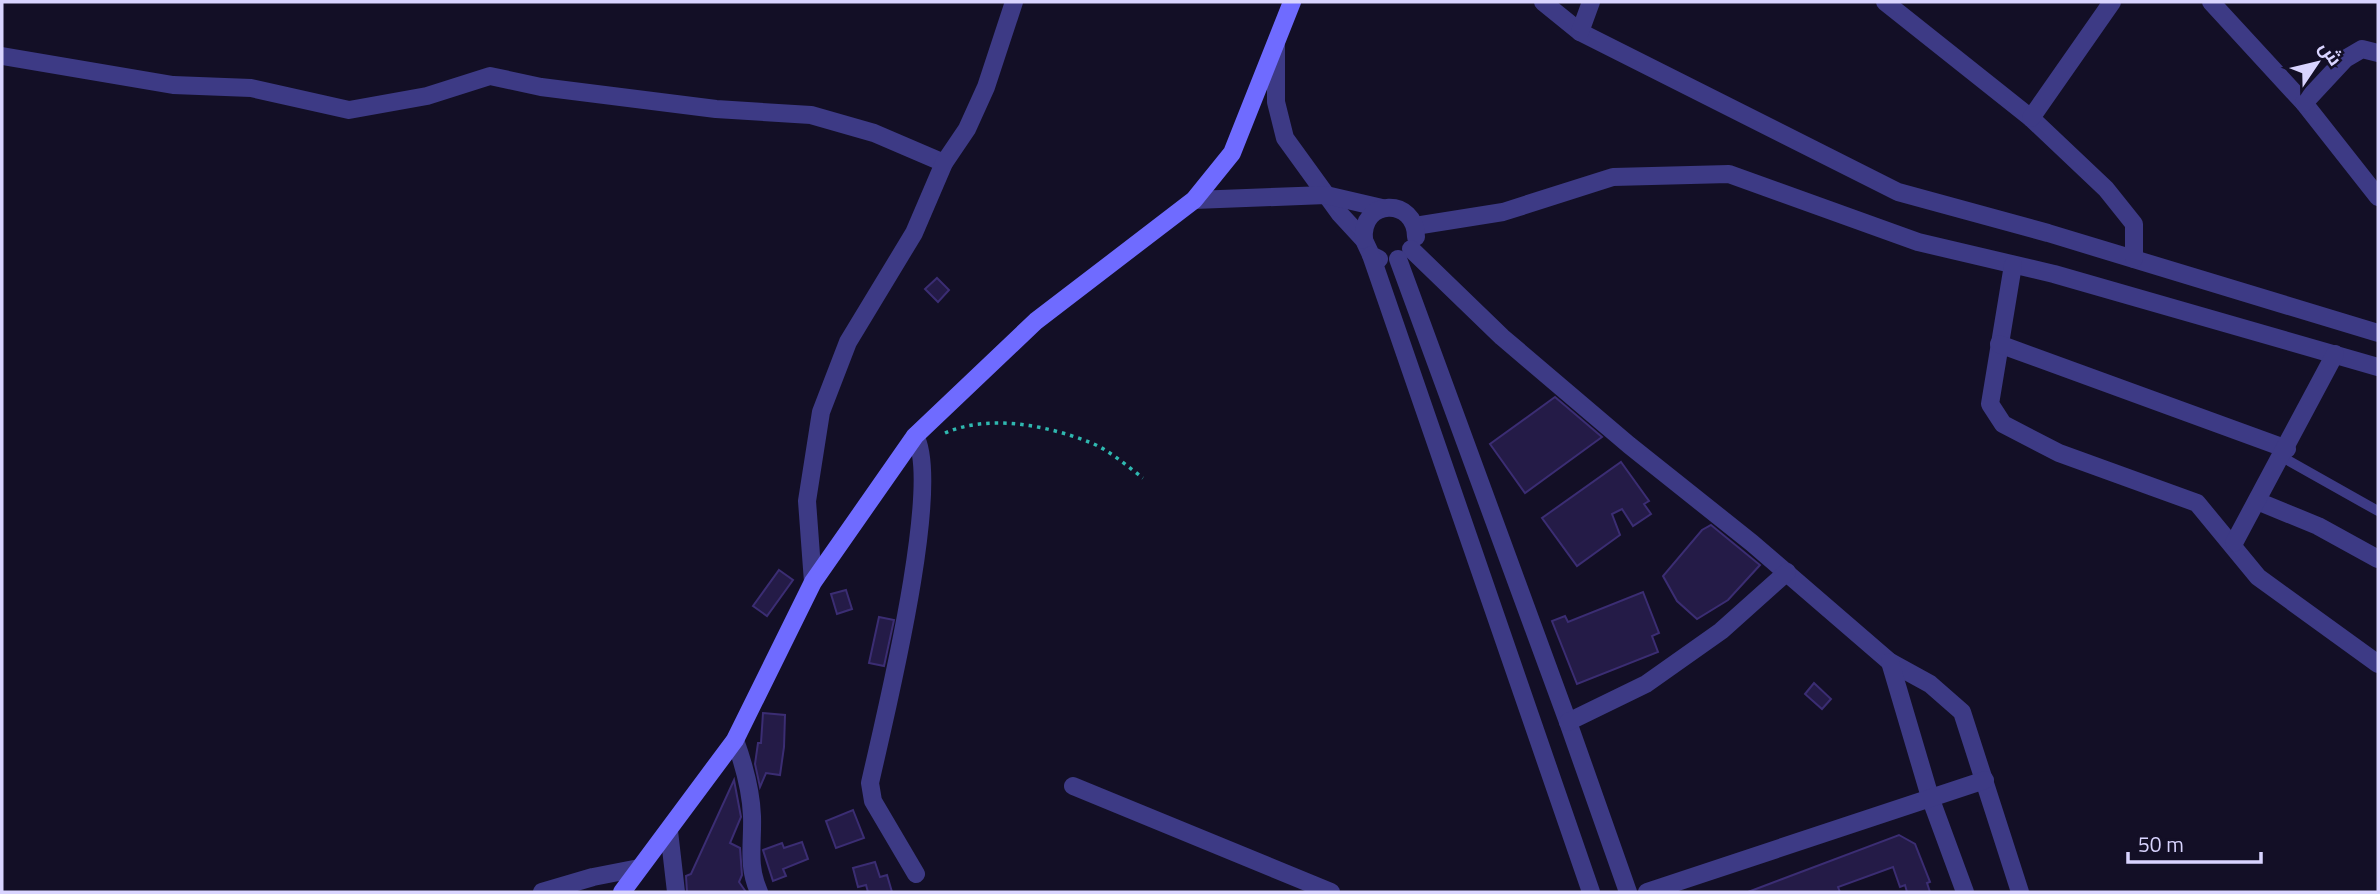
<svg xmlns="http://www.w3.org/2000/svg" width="2380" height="894" viewBox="0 0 2380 894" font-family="'Titillium Web',Cairo,sans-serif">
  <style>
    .building { fill: #241b47; stroke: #3b2d73; stroke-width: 2 }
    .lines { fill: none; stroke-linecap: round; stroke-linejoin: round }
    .path { stroke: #2fb8b0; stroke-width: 3.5; stroke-dasharray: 3.5 5; stroke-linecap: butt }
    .lane { stroke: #3d3a85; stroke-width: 10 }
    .street { stroke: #3d3a85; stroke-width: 18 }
    .secondary { stroke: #6f6bff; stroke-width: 18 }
  </style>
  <rect width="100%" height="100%" fill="#130f26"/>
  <g class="building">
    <path d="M 937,278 L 949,290 L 938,302 L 925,289 Z"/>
    <path d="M 1555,397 L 1602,437 L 1525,493 L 1490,444 Z"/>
    <path d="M 1621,462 L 1649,501 L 1644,504 L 1651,514 L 1633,526 L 1622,509 L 1612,514 L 1620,535 L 1577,566 L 1542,518 Z"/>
    <path d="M 1711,525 L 1760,565 L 1728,600 L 1697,619 L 1677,601 L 1663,576 L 1702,530 Z"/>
    <path d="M 779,570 L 793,580 L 767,616 L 753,606 Z"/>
    <path d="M 846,590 L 852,609 L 837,614 L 831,594 Z"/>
    <path d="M 1643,592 L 1659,633 L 1652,636 L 1658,652 L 1577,684 L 1552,621 L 1565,616 L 1568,622 Z"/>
    <path d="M 879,617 L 894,620 L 884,666 L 869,663 Z"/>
    <path d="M 1814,683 L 1831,699 L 1822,709 L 1805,694 Z"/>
    <path d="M 763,713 L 785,715 L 784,747 L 780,775 L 766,773 L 760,787 L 755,764 L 758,743 L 761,743 Z"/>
    <path d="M 734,780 L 741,817 L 730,843 L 740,848 L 742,875 L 739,882 L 746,892 L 687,892 L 686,876 L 691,874 Z"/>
    <path d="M 853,810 L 864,838 L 836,848 L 826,821 Z"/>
    <path d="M 1899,835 L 1915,844 L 1930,882 L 1927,883 L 1930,892 L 1907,892 L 1905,885 L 1900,887 L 1893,867 L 1838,887 L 1840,892 L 1748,892 Z"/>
    <path d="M 802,842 L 808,859 L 783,869 L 786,876 L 773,881 L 763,850 L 782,843 L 784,848 Z"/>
    <path d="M 875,862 L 880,877 L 887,875 L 892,892 L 868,892 L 866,885 L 858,887 L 853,868 Z"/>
  </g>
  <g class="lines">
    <path class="path" d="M 945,433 C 988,414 1046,425 1089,442 C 1108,449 1127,466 1143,478"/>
    <path class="lane" d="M 2282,457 L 2378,511"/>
    <g class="street">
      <path d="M 1543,2 L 1580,32 L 1898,192 L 2048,233 L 2378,333"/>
      <path d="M 1885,2 L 2031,118 L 2106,189 L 2134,224 L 2134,259"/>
      <path d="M 2211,2 L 2304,103 L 2378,197"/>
      <path d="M 1580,32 L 1591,2"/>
      <path d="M 1276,46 L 1276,102 L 1285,138 L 1340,214 L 1364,240 L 1371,255 L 1379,259"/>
      <path d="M 2,56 L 173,85 L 251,88 L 349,110 L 427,96 L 490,76 L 541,87 L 716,109 L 811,115 L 874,133 L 944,163"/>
      <path d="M 2304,103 L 2345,59 L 2362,49 L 2378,53"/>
      <path d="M 2031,118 L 2112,2"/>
      <path d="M 1194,200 L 1326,195 L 1382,208"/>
      <path d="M 1415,226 L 1503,212 L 1613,177 L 1729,174 L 1918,242 L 2054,274 L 2378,367"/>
      <path d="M 1364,240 C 1360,198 1416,197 1416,237"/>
      <path d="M 1411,249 L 1502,337 L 1629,445 L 1752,543 L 1890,662 L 1930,684 L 1962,712 L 2020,892"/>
      <path d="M 1371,255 L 1591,892"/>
      <path d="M 1398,259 L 1568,722 L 1628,892"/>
      <path d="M 2013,265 L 1990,404 L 2003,424 L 2059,453 L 2197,503 L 2258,577 L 2378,664"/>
      <path d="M 1999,344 L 2287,449"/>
      <path d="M 915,436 C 943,484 884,720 870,783 L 873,801 L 916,874"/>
      <path d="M 2257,501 L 2318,526 L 2378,559"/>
      <path d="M 2234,543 L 2335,354"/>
      <path d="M 813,582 L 807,501 L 821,412 L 848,342 L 914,233 L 944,163 L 967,129 L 986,87 L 1014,2"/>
      <path d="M 1890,662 L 1930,797 L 1965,892"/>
      <path d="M 1568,722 L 1646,684 L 1721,631 L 1787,572"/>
      <path d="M 735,740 C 744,765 751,789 752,816 C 753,843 747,866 759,892"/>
      <path d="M 1073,786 L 1331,892"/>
      <path d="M 669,831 L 676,892"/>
      <path d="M 542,892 L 593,877 L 639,868"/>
      <path d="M 1647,892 L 1985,780"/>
    </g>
    <path class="secondary" d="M 622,892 L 735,740 L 813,582 L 915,436 L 1036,321 L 1194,200 L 1232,153 L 1292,2"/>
  </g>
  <rect width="2380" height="894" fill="none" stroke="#d9d4ff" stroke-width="7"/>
  <g transform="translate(2317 63) rotate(55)" stroke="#130f26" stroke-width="5" paint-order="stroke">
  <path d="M0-5L12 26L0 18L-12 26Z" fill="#d9d4ff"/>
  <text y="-10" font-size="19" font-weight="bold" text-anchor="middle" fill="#d9d4ff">ش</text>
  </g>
  <path d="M2128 852v10h133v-10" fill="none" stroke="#d9d4ff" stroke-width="3.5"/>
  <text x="2138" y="852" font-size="21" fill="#d9d4ff" stroke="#130f26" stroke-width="5" paint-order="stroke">50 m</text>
</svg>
